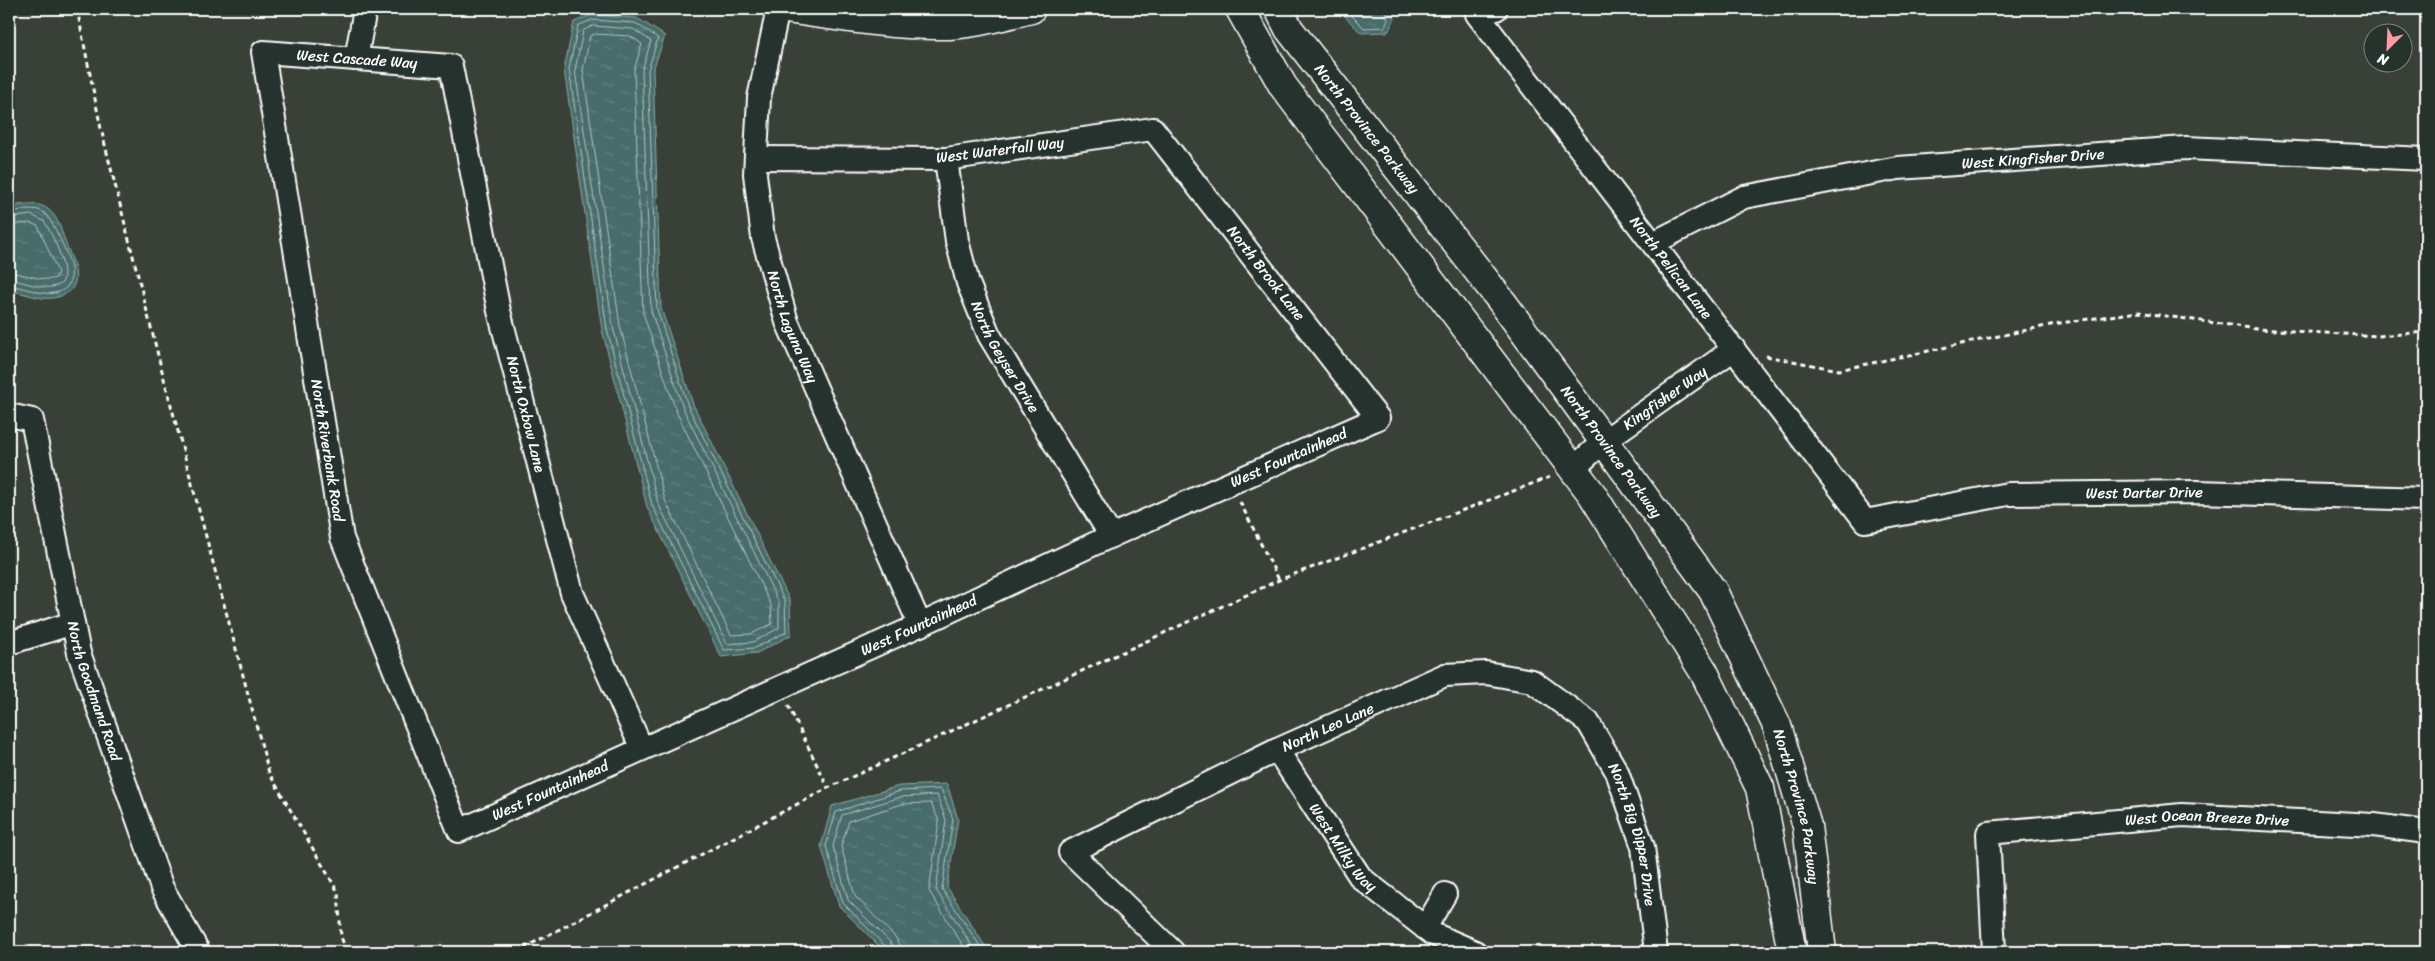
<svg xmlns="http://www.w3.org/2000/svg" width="2435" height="961" viewBox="0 0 2435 961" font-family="Sriracha,sans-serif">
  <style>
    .water { fill: url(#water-ripples); stroke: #91a7a6 }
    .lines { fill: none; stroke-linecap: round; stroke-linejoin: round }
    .shore { stroke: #b5c4c3; stroke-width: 1 }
    .minor-casing { stroke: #fff; stroke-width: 26 }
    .tertiary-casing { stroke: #fff; stroke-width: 31 }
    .path { stroke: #fff; stroke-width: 3; stroke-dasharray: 5 4; stroke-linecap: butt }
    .minor { stroke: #26332d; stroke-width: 22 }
    .tertiary { stroke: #26332d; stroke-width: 28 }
    .labels { text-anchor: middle; stroke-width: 4; stroke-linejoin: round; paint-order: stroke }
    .street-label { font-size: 15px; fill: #fff; stroke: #26332d }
  </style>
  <defs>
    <pattern id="water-ripples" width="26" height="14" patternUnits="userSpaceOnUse" patternTransform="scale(1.25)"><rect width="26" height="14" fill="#476c6a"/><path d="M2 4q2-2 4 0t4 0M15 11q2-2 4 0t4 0" fill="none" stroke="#638280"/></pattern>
  </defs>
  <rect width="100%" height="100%" fill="#394037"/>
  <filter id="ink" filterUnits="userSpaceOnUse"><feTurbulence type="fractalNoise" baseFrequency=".02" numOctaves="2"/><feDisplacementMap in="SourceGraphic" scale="10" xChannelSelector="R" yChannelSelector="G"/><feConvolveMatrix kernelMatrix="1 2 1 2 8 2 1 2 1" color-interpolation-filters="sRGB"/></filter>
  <g filter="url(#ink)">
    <g class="water">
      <path d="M 1338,9 L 1388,9 L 1395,18 L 1388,32 L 1361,33 Z"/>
      <path d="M 591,15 L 637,18 L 665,36 L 653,70 L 661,308 L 693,404 L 790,601 L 791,635 L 757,653 L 721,657 L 647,507 L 602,330 L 564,69 L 574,22 Z"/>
      <path d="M 24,204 C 33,204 42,204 49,210 C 59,218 62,233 66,244 C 73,261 86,287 61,296 C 43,303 26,292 9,291 L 9,207 Z"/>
      <path d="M 947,784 L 958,819 L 947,887 L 987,949 L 992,952 L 885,952 L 839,906 L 821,846 L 832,806 L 899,786 Z"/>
    </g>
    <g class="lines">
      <g class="shore">
        <path d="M 1345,9 L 1364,28 L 1385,27 L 1388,19 L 1384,9"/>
        <path d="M 592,20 L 635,23 L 658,38 L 648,70 L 657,309 L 688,406 L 785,602 L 786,632 L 755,648 L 724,650 L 652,505 L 607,329 L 569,69 L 578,26 Z"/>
        <path d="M 593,26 L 633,29 L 651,41 L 642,70 L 651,311 L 683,408 L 779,603 L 779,628 L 753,642 L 727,644 L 658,503 L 613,327 L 575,70 L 583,31 Z"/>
        <path d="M 595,34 L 630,36 L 642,44 L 634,70 L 643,313 L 676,411 L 771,605 L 772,624 L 751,634 L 731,635 L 665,500 L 620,326 L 583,70 L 590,36 Z"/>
        <path d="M 9,212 C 20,211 33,206 43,212 C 52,218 70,258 71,268 C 72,275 71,281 67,287 C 50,302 28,286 9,286"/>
        <path d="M 9,218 L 31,215 L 44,221 C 52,234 70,270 62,283 C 46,294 26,280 9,280"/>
        <path d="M 9,225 L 30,223 L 38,226 L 58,272 L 56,278 C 43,283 24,272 9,273"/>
        <path d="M 888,952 L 886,947 L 843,903 L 826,846 L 836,812 L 900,791 L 941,789 L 953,819 L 942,889 L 984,952"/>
        <path d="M 894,952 L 891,943 L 848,900 L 833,846 L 842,815 L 901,797 L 937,795 L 946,820 L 936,890 L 976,952"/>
        <path d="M 902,952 L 896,938 L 855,896 L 841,846 L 849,821 L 902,804 L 931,803 L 939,821 L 929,891 L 967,952"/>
      </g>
      <g class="minor-casing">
        <g id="minor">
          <path id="s1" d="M 778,9 L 759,98 L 755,174 L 763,238 L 787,322 L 920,625"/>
          <path id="s2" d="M 1496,9 L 1477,14 L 1865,521 L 2008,494 L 2197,492 L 2426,499"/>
          <path d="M 356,59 L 365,9"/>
          <path id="s3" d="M 946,159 L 957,241 L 968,283 L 989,335 L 1111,536"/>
          <path id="s4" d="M 1653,243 L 1744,197 L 1898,168 L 2186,148 L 2426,159"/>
          <path id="s5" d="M 9,415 L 32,420 L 79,653 L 162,888 L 198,951 L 195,952"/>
          <path id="s6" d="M 1574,468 L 1604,441 L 1734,349"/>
          <path d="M 9,643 L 73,623"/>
          <path id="s7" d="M 642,749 L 572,593 L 499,311 L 451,66 L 263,52 L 342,538 L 459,831 L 920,625 L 1111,536 L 1378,418 L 1153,129 L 946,159 L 756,158"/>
          <path id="s8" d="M 1277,750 L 1361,878 L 1433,934 L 1475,952"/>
          <path d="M 1425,928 L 1445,894"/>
          <path id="s9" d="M 1173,952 L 1070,852 L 1277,750 L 1445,675 L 1486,673 L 1532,681 L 1588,722 L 1617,772 L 1643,847 L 1656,952"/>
          <path id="s10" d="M 1994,952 L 1988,833 L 2182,815 L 2374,825 L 2426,832"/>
        </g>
      </g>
      <g class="tertiary-casing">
        <g id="tertiary">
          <path d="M 786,9 C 836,16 887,25 937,25 C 968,26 1001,16 1031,9"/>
          <path d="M 1240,9 L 1283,86 L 1592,494 L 1704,672 L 1760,788 L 1792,952"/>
          <path id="s11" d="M 1279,9 L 1289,29 L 1503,303 L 1713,591 L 1777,726 L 1807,826 L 1822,952"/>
        </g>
      </g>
      <g class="path">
        <path d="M 77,9 L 101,129 L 163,375 L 269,773 L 338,892 L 341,937 L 347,952"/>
        <path d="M 1766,356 L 1839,370 L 2060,323 L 2138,312 L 2257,329 L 2378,336 L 2426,332"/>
        <path d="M 1240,502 L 1279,580"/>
        <path d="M 788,705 L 828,788"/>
        <path d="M 516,952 L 828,788 L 1279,580 L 1550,477"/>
      </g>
      <use href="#minor" class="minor"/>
      <use href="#tertiary" class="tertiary"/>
    </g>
  </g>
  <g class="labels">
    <g class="street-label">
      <text transform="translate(357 59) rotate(4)" y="5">West Cascade Way</text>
      <text dy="5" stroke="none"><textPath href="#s11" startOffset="149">North Province Parkway</textPath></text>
      <text transform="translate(1000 150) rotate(-7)" y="5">West Waterfall Way</text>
      <text dy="5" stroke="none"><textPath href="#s4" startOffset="394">West Kingfisher Drive</textPath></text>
      <text dy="5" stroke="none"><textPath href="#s2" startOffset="339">North Pelican Lane</textPath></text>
      <text transform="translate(1266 273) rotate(52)" y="5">North Brook Lane</text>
      <text dy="5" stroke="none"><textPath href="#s1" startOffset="325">North Laguna Way</textPath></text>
      <text dy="5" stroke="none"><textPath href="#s3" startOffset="209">North Geyser Drive</textPath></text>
      <text dy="5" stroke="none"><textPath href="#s6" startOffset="115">Kingfisher Way</textPath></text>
      <text transform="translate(526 414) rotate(76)" y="5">North Oxbow Lane</text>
      <text dy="5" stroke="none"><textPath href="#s7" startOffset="1304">North Riverbank Road</textPath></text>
      <text dy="5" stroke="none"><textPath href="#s11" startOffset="554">North Province Parkway</textPath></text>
      <text dy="5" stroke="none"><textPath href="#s7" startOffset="2618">West Fountainhead</textPath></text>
      <text dy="5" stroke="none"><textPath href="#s2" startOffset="940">West Darter Drive</textPath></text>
      <text dy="5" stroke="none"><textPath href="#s7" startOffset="2212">West Fountainhead</textPath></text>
      <text dy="5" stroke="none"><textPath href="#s5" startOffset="302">North Goodmand Road</textPath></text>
      <text dy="5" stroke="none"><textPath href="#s9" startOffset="430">North Leo Lane</textPath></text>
      <text dy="5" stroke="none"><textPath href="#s7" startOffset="1808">West Fountainhead</textPath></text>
      <text dy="5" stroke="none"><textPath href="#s11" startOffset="959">North Province Parkway</textPath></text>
      <text dy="5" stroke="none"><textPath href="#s10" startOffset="339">West Ocean Breeze Drive</textPath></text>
      <text dy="5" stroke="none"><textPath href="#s9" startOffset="838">North Big Dipper Drive</textPath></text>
      <text dy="5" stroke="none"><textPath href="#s8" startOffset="118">West Milky Way</textPath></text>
    </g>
  </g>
  <rect width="2435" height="961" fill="none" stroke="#26332d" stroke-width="30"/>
  <rect x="15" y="15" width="2405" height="931" fill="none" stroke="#fff" stroke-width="2" filter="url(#ink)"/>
  <g transform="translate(2388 48) rotate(204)"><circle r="24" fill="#26332d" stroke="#7d8581"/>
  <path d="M0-4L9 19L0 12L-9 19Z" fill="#ff9aa2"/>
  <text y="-8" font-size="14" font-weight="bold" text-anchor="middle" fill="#ffffff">N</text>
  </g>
</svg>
